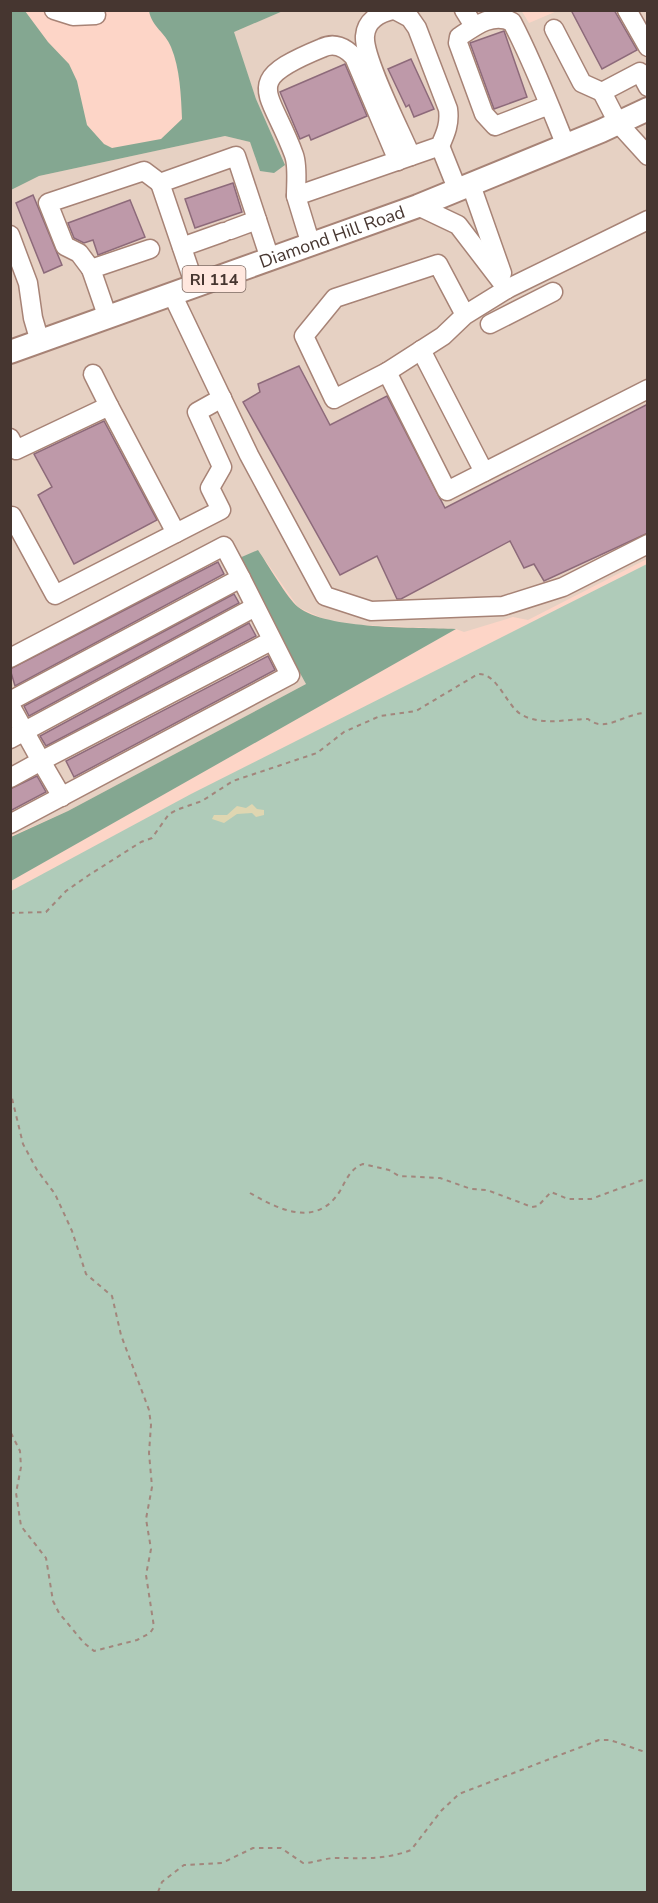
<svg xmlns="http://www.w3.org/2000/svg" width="658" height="1903" viewBox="0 0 658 1903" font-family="'Nunito Sans',sans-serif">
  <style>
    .commercial { fill: #e6d1c3 }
    .green { fill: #afcbb9 }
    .forest { fill: #84a791 }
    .sand { fill: #dfd6b1 }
    .building { fill: #be99a9; stroke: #8d6a7a; stroke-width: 1.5 }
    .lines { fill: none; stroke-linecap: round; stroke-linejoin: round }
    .minor-casing { stroke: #a78376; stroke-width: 21 }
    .major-casing { stroke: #a78376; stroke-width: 26 }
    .path { stroke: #a2867c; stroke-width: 2; stroke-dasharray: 4.5 4.5; stroke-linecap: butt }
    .minor { stroke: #fff; stroke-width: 18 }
    .major { stroke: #fff; stroke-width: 22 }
    .labels { text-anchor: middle; stroke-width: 5; stroke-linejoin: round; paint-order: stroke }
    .shield { fill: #ffe7de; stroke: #7e6b64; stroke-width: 1.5 }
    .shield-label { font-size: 16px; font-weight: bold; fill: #463630 }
    .street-label { font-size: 18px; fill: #463630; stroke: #ffe7de }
  </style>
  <rect width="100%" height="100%" fill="#fdd5c7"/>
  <path class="commercial" d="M 521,10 L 529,23 L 557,11 L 647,11 L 647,559 L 528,620 L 513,617 L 464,632 L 456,629 L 338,624 L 326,620 L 298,607 L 258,550 L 238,559 L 306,684 L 68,811 L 11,836 L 11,190 L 39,176 L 225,136 L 250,142 L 260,171 L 256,99 L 233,32 L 283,11 Z"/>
  <path class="green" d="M 647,564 L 647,1892 L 11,1892 L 11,891 L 191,794 Z"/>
  <g class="forest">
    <path d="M 10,11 L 25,11 L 48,42 L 69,64 L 77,81 L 87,125 L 104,144 L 112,148 L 161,139 L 182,119 C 181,96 180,68 171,47 C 165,32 152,27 149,11 L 283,11 L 234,32 L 256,99 L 285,165 L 274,173 L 260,171 L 250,142 L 225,136 L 39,176 L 11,190 Z"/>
    <path d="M 258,550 C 267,563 287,598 298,607 C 327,630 416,627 456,629 L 11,881 L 11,837 L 68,811 L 306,684 L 237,559 Z"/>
  </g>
  <path class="sand" d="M 252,804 L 257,809 L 264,810 L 264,815 L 256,817 L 252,813 L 237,814 L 224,823 L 212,819 L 214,815 L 227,815 L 237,806 L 246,808 Z"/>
  <g class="building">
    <path d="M 571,10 L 614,10 L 637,50 L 602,69 Z"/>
    <path d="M 504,31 L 527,97 L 494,109 L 470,43 Z"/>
    <path d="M 411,59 L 434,109 L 414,117 L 409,105 L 406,107 L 388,69 Z"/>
    <path d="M 345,64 L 367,116 L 311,140 L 309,135 L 300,139 L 280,92 Z"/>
    <path d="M 233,183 L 242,212 L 195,228 L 185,199 Z"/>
    <path d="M 33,195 L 62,265 L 44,273 L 16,203 Z"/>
    <path d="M 130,200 L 145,237 L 98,255 L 93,240 L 84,243 L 74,238 L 68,223 Z"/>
    <path d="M 299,366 L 330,425 L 387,396 L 445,508 L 648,404 L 648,533 L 544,581 L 534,564 L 524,568 L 510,541 L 401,599 L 397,599 L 377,556 L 340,575 L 243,402 L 260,392 L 258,384 Z"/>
    <path d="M 104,421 L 157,520 L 74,564 L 38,495 L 52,487 L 34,454 Z"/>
    <path d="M 218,562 L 224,574 L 15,686 L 10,669 Z"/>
    <path d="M 234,594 L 239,603 L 29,716 L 24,706 Z"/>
    <path d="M 249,623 L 256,636 L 46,746 L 40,736 Z"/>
    <path d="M 268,656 L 275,670 L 74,777 L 66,761 Z"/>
    <path d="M 37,776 L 46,792 L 10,811 L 10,789 Z"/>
  </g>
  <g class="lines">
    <g class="minor-casing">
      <g id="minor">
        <path d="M 54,10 L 73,16 L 96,15"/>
        <path d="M 393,10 C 379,13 366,21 365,36 C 363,58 401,132 411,156"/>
        <path d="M 464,10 L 474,26"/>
        <path d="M 627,10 L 648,47"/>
        <path d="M 554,29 L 582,83 L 602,92"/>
        <path d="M 648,87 L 640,72 L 602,92 L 618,123 L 648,156"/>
        <path d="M 549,105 L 495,126 L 484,114 L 458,43 L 459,37 C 475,26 493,12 512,22 C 533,62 549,104 566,146"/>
        <path d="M 440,146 L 458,191"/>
        <path d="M 471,185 L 502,273"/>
        <path d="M 296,196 C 296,183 298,166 294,155 C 270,89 239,82 322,48 C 334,42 345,47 354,57 L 398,161"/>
        <path d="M 418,206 L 458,225 L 507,289"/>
        <path d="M 230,230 L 257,220"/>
        <path d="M 10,235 L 28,283 L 33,318 L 40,342"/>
        <path d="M 311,245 L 296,196 L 440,146 C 446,133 450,123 448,109 L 417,28 L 410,18 L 395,10"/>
        <path d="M 182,247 L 224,232"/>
        <path d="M 91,269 L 79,253 L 65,246 L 48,203 L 144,171 L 160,183"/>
        <path d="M 195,286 L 160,183 L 236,156 L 270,259"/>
        <path d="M 172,294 L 249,455 L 325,596 L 371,611 L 503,606 L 563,587 L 648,544"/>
        <path d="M 465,315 L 438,264 L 335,298 L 304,336 L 334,399 L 387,372 L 443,336 L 465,315 L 507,289 L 648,220"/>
        <path d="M 108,318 L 91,269 L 150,249"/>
        <path d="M 490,324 L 553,292"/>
        <path d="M 421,350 L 484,472"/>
        <path d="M 387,372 L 447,491 L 648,389"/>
        <path d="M 93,374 L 109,406"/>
        <path d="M 10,438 L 16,450 L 109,406 L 176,533"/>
        <path d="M 12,516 L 55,595 L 221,510 L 210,488 L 222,467 L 197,412 L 222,398"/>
        <path d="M 10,658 L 224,546 L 241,578"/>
        <path d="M 10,701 L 241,578 L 290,675 L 10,824"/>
        <path d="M 10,705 L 41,761 L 271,641"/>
        <path d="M 10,739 L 255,607"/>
        <path d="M 10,778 L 41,761 L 62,797"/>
      </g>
    </g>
    <g class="major-casing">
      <g id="major">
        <path id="s1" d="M 10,352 L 418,206 L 601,131 L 648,109"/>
      </g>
    </g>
    <g class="path">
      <path d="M 10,913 L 46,912 L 66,891 L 89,875 L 141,842 L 152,838 L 169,814 L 179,809 L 202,801 L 233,781 L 317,753 L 344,732 L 380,716 L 416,711 L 478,674 C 498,673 506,706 522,715 C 542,726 567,719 588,719 C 606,734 625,712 648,713"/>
      <path d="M 10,1090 L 23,1144 L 37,1170 L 55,1194 L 72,1231 L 86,1274 L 112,1296 L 121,1335 L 149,1410 L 151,1425 L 149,1453 L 152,1487 L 146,1519 L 151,1549 L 146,1575 L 154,1627 L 150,1633 L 137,1640 L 94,1651 L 84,1643 L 59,1613 L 53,1601 L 46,1558 L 21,1526 L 16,1493 L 21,1467 L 20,1451 L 10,1431"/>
      <path d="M 250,1193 C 279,1210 317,1228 340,1191 C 346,1180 351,1168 363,1164 L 389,1170 L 399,1176 L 440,1178 L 471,1189 L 487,1190 L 532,1207 L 538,1206 L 551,1192 L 568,1199 L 591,1199 L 648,1178"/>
      <path d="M 158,1892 L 162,1882 L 184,1865 L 222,1863 L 253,1848 L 281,1848 L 303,1863 C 314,1863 325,1858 336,1858 C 362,1858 386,1860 411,1850 L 441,1811 L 459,1794 L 599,1740 L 610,1740 L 648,1753"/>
    </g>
    <use href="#minor" class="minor"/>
    <use href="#major" class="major"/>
  </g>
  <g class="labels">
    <rect class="shield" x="182.5" y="266" width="63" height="26" rx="4.5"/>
    <g class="shield-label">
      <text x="214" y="285">RI 114</text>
    </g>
    <g class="street-label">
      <text dy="6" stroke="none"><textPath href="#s1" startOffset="342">Diamond Hill Road</textPath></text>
    </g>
  </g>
  <rect width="658" height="1903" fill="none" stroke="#463630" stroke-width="24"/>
</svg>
